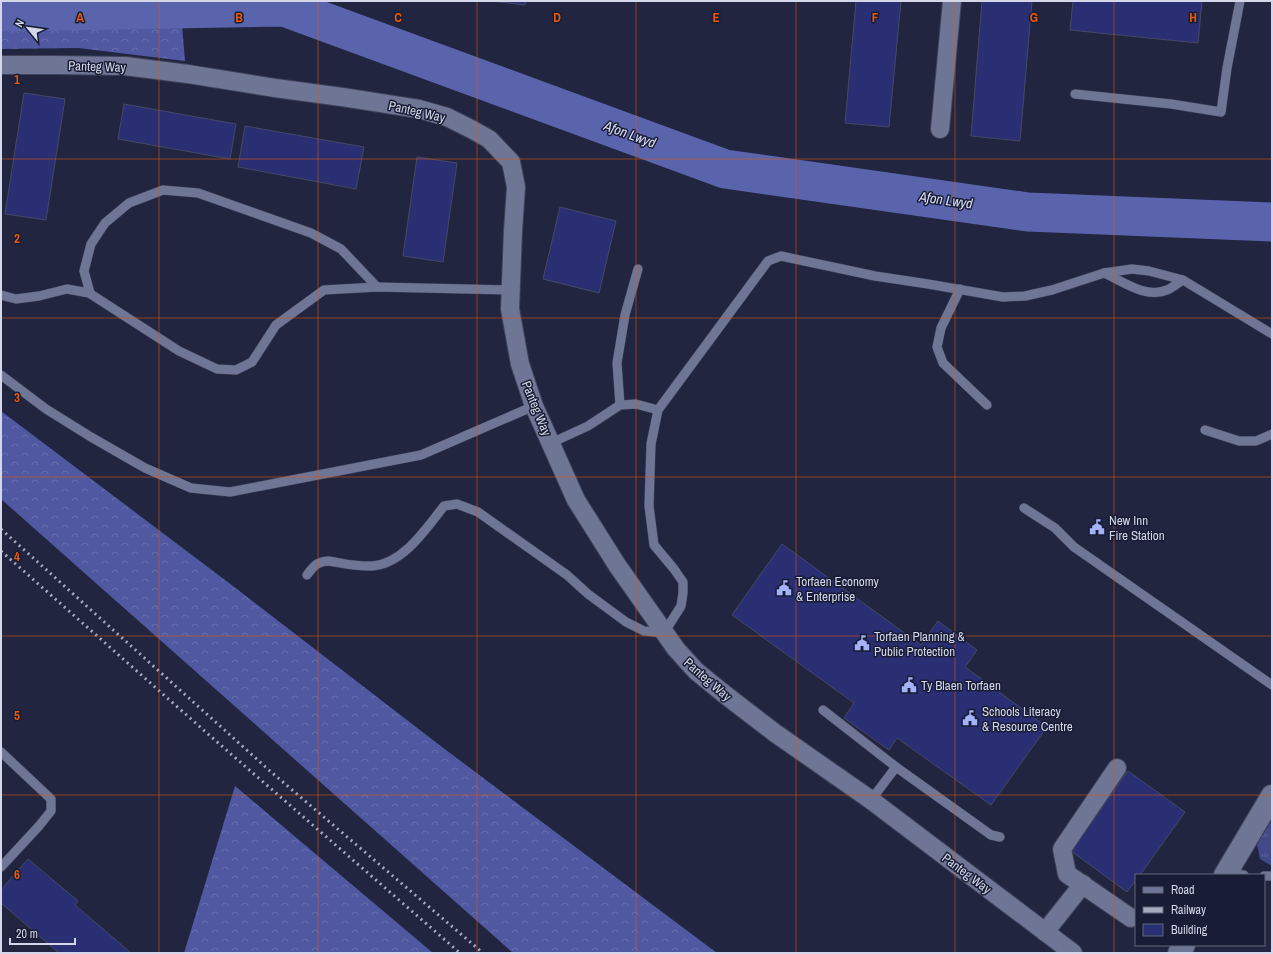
<svg xmlns="http://www.w3.org/2000/svg" width="1273" height="954" viewBox="0 0 1273 954" font-family="'Archivo Narrow',sans-serif">
  <style>
    .grass { fill: url(#grass-tufts) }
    .forest { fill: url(#forest-crowns) }
    .lines { fill: none; stroke-linecap: round; stroke-linejoin: round }
    .river { stroke: #5a64ad; stroke-width: 39 }
    .building { fill: #2a2e72; stroke: #444966 }
    .service-casing { stroke: #3f4259; stroke-width: 10 }
    .minor-casing { stroke: #3f4259; stroke-width: 20 }
    .tertiary-casing { stroke: #3f4259; stroke-width: 24 }
    .service { stroke: #6f7695; stroke-width: 9 }
    .minor { stroke: #6f7695; stroke-width: 18 }
    .tertiary { stroke: #6f7695; stroke-width: 22 }
    .rail { stroke: #a6aabe; stroke-width: 3; stroke-dasharray: 2 4; stroke-linecap: butt }
    .grid { fill: none; stroke: #e8590c; stroke-width: 1; stroke-opacity: 0.55 }
    .labels { text-anchor: middle; stroke-width: 3; stroke-linejoin: round; paint-order: stroke }
    .street-label { font-size: 13px; fill: #d3d7e9; stroke: #181c35 }
    .poi-label { font-size: 13px; fill: #d3d7e9; stroke: #181c35; text-anchor: start }
    .water-label { font-size: 14px; font-style: italic; fill: #dce1f6; stroke: #181c35 }
    .grid-label { font-size: 13px; text-anchor: middle; font-weight: bold; fill: #e8590c; stroke: #181c35; stroke-width: 3; stroke-linejoin: round; paint-order: stroke }
  </style>
  <defs>
    <pattern id="grass-tufts" width="24" height="20" patternUnits="userSpaceOnUse"><rect width="24" height="20" fill="#414986"/><path d="M3 7l-1-3M5 7V3M7 7l1-3M15 17l-1-3M17 17v-4M19 17l1-3" fill="none" stroke="#5c6297"/></pattern>
    <pattern id="forest-crowns" width="20" height="18" patternUnits="userSpaceOnUse"><rect width="20" height="18" fill="#4f58a0"/><path d="M2 6a3 3 0 1 1 6 0M12 15a3 3 0 1 1 6 0" fill="none" stroke="#676fad"/></pattern>
  </defs>
  <rect width="100%" height="100%" fill="#212540"/>
  <path class="grass" d="M 1272,820 L 1272,866 L 1260,859 L 1257,844 Z"/>
  <g class="forest">
    <path d="M 1,1 L 180,1 L 185,61 L 78,48 L 1,49 Z"/>
    <path d="M 1,411 L 229,583 L 442,747 L 717,953 L 513,953 L 1,499 Z"/>
    <path d="M 235,786 L 433,953 L 184,953 Z"/>
  </g>
  <g class="lines">
    <path class="river" d="M 1,12 L 284,7 L 725,169 L 1028,212 L 1272,222"/>
  </g>
  <g class="building">
    <path d="M 491,1 L 526,1 L 525,5 Z"/>
    <path d="M 856,1 L 901,1 L 889,127 L 845,123 Z"/>
    <path d="M 982,1 L 1032,1 L 1020,141 L 971,136 Z"/>
    <path d="M 1073,1 L 1202,1 L 1198,43 L 1070,30 Z"/>
    <path d="M 24,93 L 65,99 L 46,220 L 5,214 Z"/>
    <path d="M 124,104 L 236,124 L 230,159 L 118,139 Z"/>
    <path d="M 245,126 L 364,147 L 356,189 L 238,167 Z"/>
    <path d="M 417,157 L 457,163 L 443,262 L 403,256 Z"/>
    <path d="M 560,207 L 616,221 L 599,293 L 543,279 Z"/>
    <path d="M 782,544 L 921,645 L 938,621 L 977,650 L 965,667 L 1047,727 L 991,805 L 897,738 L 889,750 L 844,718 L 854,703 L 732,615 Z"/>
    <path d="M 1128,771 L 1185,812 L 1140,875 L 1136,875 L 1136,880 L 1127,892 L 1071,851 Z"/>
    <path d="M 28,859 L 78,901 L 75,905 L 131,953 L 59,953 L 1,903 L 1,890 Z"/>
  </g>
  <g class="lines">
    <g class="service-casing">
      <g id="service">
        <path d="M 1075,94 L 1171,104 L 1221,112 L 1227,68 L 1240,1"/>
        <path d="M 1104,273 C 1123,281 1145,299 1167,290 C 1172,288 1178,283 1183,280"/>
        <path d="M 960,289 L 941,328 L 937,347 L 943,363 L 987,405"/>
        <path d="M 90,293 L 84,271 L 91,244 L 105,223 L 129,203 L 163,190 L 198,193 L 311,233 L 341,249 L 377,287"/>
        <path d="M 1,295 L 16,299 L 39,296 L 67,289 L 89,293 L 179,351 L 217,369 L 236,370 L 252,362 L 276,325 L 324,290 L 377,287 L 510,290"/>
        <path d="M 1,375 L 46,409 L 91,437 L 145,468 L 191,488 L 230,492 L 421,455 L 534,406"/>
        <path d="M 620,405 L 617,363 L 625,315 L 638,269"/>
        <path d="M 1205,430 L 1239,441 L 1256,441 L 1272,434"/>
        <path d="M 551,443 L 588,426 L 620,405 L 636,404 L 658,410"/>
        <path d="M 1024,508 L 1055,528 L 1074,547 L 1272,685"/>
        <path d="M 307,575 C 314,566 316,562 328,561 C 342,563 357,567 372,566 C 403,564 426,529 444,506 L 457,504 L 478,512 L 567,575 L 588,594 L 626,622 L 644,631 L 664,633 L 681,606 L 683,593 L 683,582 L 674,569 L 654,545 L 649,506 L 651,444 L 658,410 L 768,261 L 781,256 L 875,276 L 928,284 L 1003,297 L 1025,296 L 1052,290 L 1104,273 L 1132,269 L 1149,271 L 1183,280 L 1272,334"/>
        <path d="M 823,710 L 896,767"/>
        <path d="M 1,752 L 51,799 L 51,811 L 39,826 L 1,867"/>
        <path d="M 871,800 L 896,767 L 991,835 L 1000,837"/>
        <path d="M 1227,874 L 1244,875"/>
        <path d="M 1264,876 L 1272,876"/>
      </g>
    </g>
    <g class="minor-casing">
      <g id="minor">
        <path d="M 1,65 L 56,65 L 125,66 L 188,74 L 275,88 L 342,97 L 419,109 L 447,117 L 471,129 L 489,139 L 511,162 L 516,187 L 513,231 L 510,309 L 520,364 L 534,406 L 576,500 L 617,565 L 676,649 L 696,671 L 723,693 L 775,733 L 871,800 L 1073,953"/>
        <path d="M 940,129 L 952,1"/>
        <path d="M 1117,768 L 1062,849 L 1067,874 L 1131,918"/>
        <path d="M 1045,932 L 1083,884"/>
      </g>
    </g>
    <g class="tertiary-casing">
      <g id="tertiary">
        <path d="M 1225,875 L 1272,796"/>
        <path d="M 1179,953 L 1184,945"/>
      </g>
    </g>
    <use href="#service" class="service"/>
    <use href="#minor" class="minor"/>
    <use href="#tertiary" class="tertiary"/>
    <g class="rail">
      <path d="M 1,529 L 270,771 L 483,953"/>
      <path d="M 1,551 L 216,741 L 460,953"/>
    </g>
  </g>
  <path class="grid" d="M 159,1 L 159,953M 318,1 L 318,953M 477,1 L 477,953M 636,1 L 636,953M 796,1 L 796,953M 955,1 L 955,953M 1114,1 L 1114,953M 1,159 L 1272,159M 1,318 L 1272,318M 1,477 L 1272,477M 1,636 L 1272,636M 1,795 L 1272,795"/>
  <defs>
    <g id="civic-bare" transform="scale(1.2)"><path d="M-.6-6.5H3V-4.5H.6V-3L4-1V1h2V6H-6V1h2V-1L-.6-3ZM-1.2 2.5V6h2.4V2.5Z" fill="#a4b2fc" stroke="#181c35" stroke-width="2.5" paint-order="stroke"/></g>
  </defs>
  <g fill-rule="evenodd">
    <use href="#civic-bare" x="1097" y="527"/>
    <use href="#civic-bare" x="784" y="588"/>
    <use href="#civic-bare" x="862" y="643"/>
    <use href="#civic-bare" x="909" y="685"/>
    <use href="#civic-bare" x="970" y="718"/>
  </g>
  <g class="labels">
    <g class="street-label">
      <text transform="translate(97 66) rotate(2)" y="5">Panteg Way</text>
      <text transform="translate(417 111) rotate(13)" y="5">Panteg Way</text>
      <text transform="translate(537 408) rotate(68)" y="5">Panteg Way</text>
      <text transform="translate(708 679) rotate(41)" y="5">Panteg Way</text>
      <text transform="translate(967 873) rotate(37)" y="5">Panteg Way</text>
    </g>
    <g class="poi-label">
      <text x="1109" y="525">New Inn<tspan x="1109" dy="15">Fire Station</tspan></text>
      <text x="796" y="586">Torfaen Economy<tspan x="796" dy="15">&amp; Enterprise</tspan></text>
      <text x="874" y="641">Torfaen Planning &amp;<tspan x="874" dy="15">Public Protection</tspan></text>
      <text x="921" y="690">Ty Blaen Torfaen</text>
      <text x="982" y="716">Schools Literacy<tspan x="982" dy="15">&amp; Resource Centre</tspan></text>
    </g>
    <g class="water-label">
      <text transform="translate(630 134) rotate(20)" y="5">Afon Lwyd</text>
      <text transform="translate(946 200) rotate(8)" y="5">Afon Lwyd</text>
    </g>
  </g>
  <g class="grid-label">
    <text x="80" y="22">A</text>
    <text x="239" y="22">B</text>
    <text x="398" y="22">C</text>
    <text x="557" y="22">D</text>
    <text x="716" y="22">E</text>
    <text x="875" y="22">F</text>
    <text x="1034" y="22">G</text>
    <text x="1193" y="22">H</text>
    <text x="17" y="84">1</text>
    <text x="17" y="243">2</text>
    <text x="17" y="402">3</text>
    <text x="17" y="561">4</text>
    <text x="17" y="720">5</text>
    <text x="17" y="879">6</text>
  </g>
  <rect width="1273" height="954" fill="none" stroke="#d3d7e9" stroke-width="4"/>
  <rect x="1135" y="874" width="130" height="72" fill="#181c35" stroke="#63677d"/>
  <rect x="1143" y="887" width="20" height="6" fill="#6f7695" stroke="#63677d"/>
  <text x="1171" y="894" font-size="12" fill="#d3d7e9">Road</text>
  <rect x="1143" y="907" width="20" height="6" fill="#a6aabe" stroke="#63677d"/>
  <text x="1171" y="914" font-size="12" fill="#d3d7e9">Railway</text>
  <rect x="1143" y="924" width="20" height="12" fill="#2a2e72" stroke="#63677d"/>
  <text x="1171" y="934" font-size="12" fill="#d3d7e9">Building</text>
  <g transform="translate(28 28) rotate(299)" stroke="#181c35" stroke-width="3" paint-order="stroke">
  <path d="M0-3L7 15L0 10L-7 15Z" fill="#d3d7e9"/>
  <text y="-6" font-size="11" font-weight="bold" text-anchor="middle" fill="#d3d7e9">N</text>
  </g>
  <path d="M10 938v6h65v-6" fill="none" stroke="#d3d7e9" stroke-width="2"/>
  <text x="16" y="938" font-size="12" fill="#d3d7e9" stroke="#181c35" stroke-width="3" paint-order="stroke">20 m</text>
</svg>
